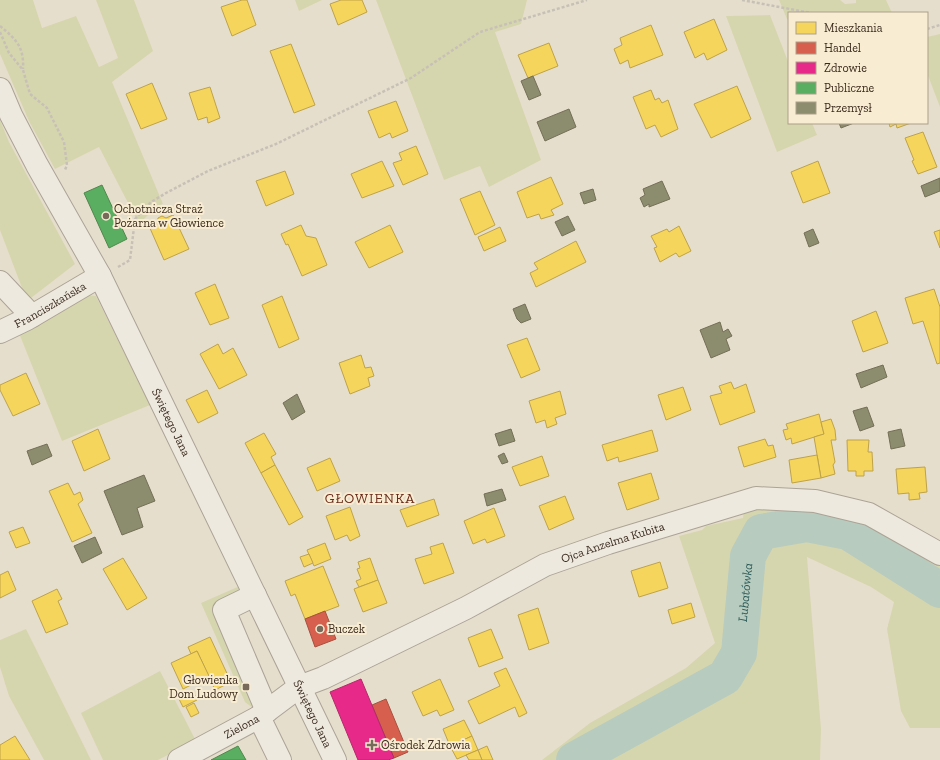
<svg xmlns="http://www.w3.org/2000/svg" width="940" height="760" viewBox="0 0 940 760" font-family="'Zilla Slab',serif">
  <style>
    .green { fill: #d6d6ae }
    .homes { fill: #f6d55c; stroke: #bea249 }
    .shops { fill: #d6604d; stroke: #a8503f }
    .health { fill: #e7298a; stroke: #b32a69 }
    .public { fill: #5aae61; stroke: #51874d }
    .industry { fill: #8c8c6e; stroke: #746f56 }
    .lines { fill: none; stroke-linecap: round; stroke-linejoin: round }
    .river { stroke: #b8cbbf; stroke-width: 36 }
    .minor-casing { stroke: #aba396; stroke-width: 24 }
    .path { stroke: #c7c0b6; stroke-width: 2.5; stroke-dasharray: 3 2; stroke-linecap: butt }
    .minor { stroke: #eee9df; stroke-width: 22 }
    .poi-dot { fill: #776a5a; stroke: #f8ecd2; stroke-width: 1.5 }
    .labels { text-anchor: middle; stroke-width: 4; stroke-linejoin: round; paint-order: stroke }
    .poi-label { font-size: 12px; fill: #3b2b1d; stroke: #f8ecd2; text-anchor: start }
    .street-label { font-size: 12px; fill: #3b2b1d; stroke: #f8ecd2 }
    .water-label { font-size: 13px; font-style: italic; fill: #2b5b58; stroke: #f8ecd2 }
    .quarter-label { font-size: 14px; letter-spacing: 1px; fill: #6a2a19; stroke: #f8ecd2 }
  </style>
  <rect width="100%" height="100%" fill="#e6decc"/>
  <g class="green">
    <path d="M 0,0 L 33,0 L 42,28 L 76,16 L 99,67 L 118,58 L 96,0 L 134,0 L 153,51 L 112,82 L 163,204 L 157,206 L 139,224 L 99,147 L 55,169 L 29,121 L 0,54 Z"/>
    <path d="M 295,0 L 322,0 L 299,11 Z"/>
    <path d="M 376,0 L 527,0 L 521,24 L 495,32 L 541,160 L 489,187 L 480,166 L 444,180 Z"/>
    <path d="M 779,0 L 840,0 L 845,4 L 856,3 L 856,0 L 886,0 L 892,13 L 789,13 L 789,20 L 787,19 Z"/>
    <path d="M 770,15 L 789,64 L 789,123 L 812,123 L 817,135 L 777,152 L 726,16 Z"/>
    <path d="M 940,34 L 940,107 L 927,73 L 927,37 Z"/>
    <path d="M 0,120 L 9,142 L 75,264 L 27,301 L 0,230 Z"/>
    <path d="M 85,295 L 96,296 L 150,405 L 62,441 L 19,333 Z"/>
    <path d="M 781,506 L 858,518 L 940,563 L 940,728 L 910,728 L 901,711 L 887,629 L 894,602 L 871,587 L 807,557 L 821,729 L 820,760 L 595,760 L 599,757 L 592,743 L 569,760 L 542,760 L 590,723 L 686,668 L 715,643 L 679,536 L 702,530 L 706,526 L 743,518 L 744,508 Z"/>
    <path d="M 242,585 L 241,593 L 213,606 L 245,678 L 241,681 L 246,692 L 251,690 L 256,702 L 254,709 L 245,702 L 201,603 Z"/>
    <path d="M 26,629 L 91,760 L 44,760 L 9,696 L 0,667 L 0,640 Z"/>
    <path d="M 160,671 L 196,741 L 158,760 L 103,760 L 81,713 Z"/>
  </g>
  <g class="homes">
    <path d="M 242,0 L 247,0 L 256,25 L 232,36 L 221,7 Z"/>
    <path d="M 341,0 L 362,0 L 367,12 L 338,25 L 330,4 Z"/>
    <path d="M 714,19 L 727,50 L 707,60 L 704,53 L 695,58 L 684,32 Z"/>
    <path d="M 651,25 L 663,55 L 630,68 L 628,60 L 620,64 L 614,49 L 622,45 L 620,38 Z"/>
    <path d="M 549,43 L 558,66 L 528,78 L 518,55 Z"/>
    <path d="M 291,44 L 315,105 L 294,113 L 270,51 Z"/>
    <path d="M 152,83 L 167,119 L 141,129 L 126,94 Z"/>
    <path d="M 737,86 L 751,119 L 711,138 L 694,104 Z"/>
    <path d="M 210,87 L 220,118 L 208,123 L 207,117 L 198,120 L 189,93 Z"/>
    <path d="M 651,90 L 655,100 L 659,98 L 662,103 L 668,100 L 678,129 L 661,137 L 655,125 L 646,129 L 633,97 Z"/>
    <path d="M 396,101 L 408,131 L 392,138 L 390,133 L 379,138 L 368,111 Z"/>
    <path d="M 889,123 L 911,123 L 897,128 L 896,124 L 890,127 Z"/>
    <path d="M 923,132 L 937,167 L 918,174 L 912,161 L 914,160 L 905,138 Z"/>
    <path d="M 416,146 L 428,174 L 403,185 L 393,163 L 402,160 L 399,153 Z"/>
    <path d="M 382,161 L 394,186 L 362,198 L 351,174 Z"/>
    <path d="M 818,161 L 830,193 L 803,203 L 791,172 Z"/>
    <path d="M 285,171 L 294,194 L 266,206 L 256,181 Z"/>
    <path d="M 551,177 L 563,204 L 551,210 L 554,215 L 541,219 L 539,214 L 527,218 L 517,192 Z"/>
    <path d="M 480,191 L 495,225 L 475,235 L 460,199 Z"/>
    <path d="M 173,215 L 189,249 L 164,260 L 149,226 L 157,223 L 158,218 L 162,216 L 166,218 Z"/>
    <path d="M 301,225 L 306,236 L 316,238 L 327,265 L 302,276 L 288,244 L 286,245 L 281,234 Z"/>
    <path d="M 390,225 L 403,252 L 369,268 L 355,242 Z"/>
    <path d="M 679,226 L 691,251 L 679,257 L 676,253 L 660,262 L 654,248 L 657,247 L 651,236 L 667,229 L 669,232 Z"/>
    <path d="M 500,227 L 506,241 L 484,251 L 478,237 Z"/>
    <path d="M 940,230 L 940,248 L 934,232 Z"/>
    <path d="M 576,241 L 586,262 L 536,287 L 530,273 L 538,269 L 534,263 Z"/>
    <path d="M 215,284 L 229,318 L 210,325 L 195,293 Z"/>
    <path d="M 934,289 L 940,307 L 940,363 L 937,364 L 923,321 L 913,324 L 905,298 Z"/>
    <path d="M 282,296 L 299,339 L 279,348 L 262,305 Z"/>
    <path d="M 876,311 L 888,343 L 863,352 L 852,321 Z"/>
    <path d="M 527,338 L 540,370 L 521,378 L 507,345 Z"/>
    <path d="M 218,344 L 223,354 L 233,348 L 247,375 L 219,389 L 200,354 Z"/>
    <path d="M 361,355 L 365,368 L 371,367 L 374,376 L 368,378 L 370,386 L 350,394 L 339,363 Z"/>
    <path d="M 26,373 L 40,404 L 13,416 L 0,390 L 0,385 Z"/>
    <path d="M 731,382 L 734,389 L 746,384 L 755,412 L 720,425 L 710,396 L 722,393 L 719,386 Z"/>
    <path d="M 683,387 L 691,410 L 666,420 L 658,395 Z"/>
    <path d="M 207,390 L 218,413 L 198,423 L 186,400 Z"/>
    <path d="M 560,391 L 566,414 L 555,418 L 557,424 L 547,428 L 545,420 L 536,423 L 529,401 Z"/>
    <path d="M 819,414 L 824,434 L 792,444 L 791,438 L 786,440 L 783,430 L 788,429 L 786,424 Z"/>
    <path d="M 831,419 L 835,430 L 836,440 L 831,440 L 835,462 L 833,465 L 835,474 L 821,478 L 814,437 L 824,434 L 821,422 Z"/>
    <path d="M 98,429 L 110,459 L 84,471 L 72,441 Z"/>
    <path d="M 652,430 L 658,451 L 619,462 L 618,457 L 607,461 L 602,445 Z"/>
    <path d="M 264,433 L 276,454 L 271,457 L 275,465 L 261,473 L 245,443 Z"/>
    <path d="M 765,439 L 768,446 L 773,445 L 776,457 L 744,467 L 738,447 Z"/>
    <path d="M 847,440 L 869,440 L 868,452 L 872,452 L 873,471 L 864,471 L 864,476 L 856,476 L 856,471 L 848,471 Z"/>
    <path d="M 817,455 L 821,478 L 792,483 L 789,460 Z"/>
    <path d="M 542,456 L 549,476 L 520,486 L 512,467 Z"/>
    <path d="M 330,458 L 340,481 L 317,491 L 307,468 Z"/>
    <path d="M 275,465 L 303,517 L 289,525 L 261,473 Z"/>
    <path d="M 925,467 L 927,492 L 919,493 L 920,499 L 909,500 L 909,493 L 898,494 L 896,469 Z"/>
    <path d="M 651,473 L 659,499 L 627,510 L 618,483 Z"/>
    <path d="M 68,483 L 74,495 L 80,492 L 83,500 L 78,504 L 92,533 L 72,542 L 49,491 Z"/>
    <path d="M 565,496 L 574,519 L 549,530 L 539,506 Z"/>
    <path d="M 434,499 L 439,515 L 407,527 L 400,510 Z"/>
    <path d="M 350,507 L 360,536 L 350,541 L 347,535 L 335,540 L 326,516 Z"/>
    <path d="M 494,508 L 505,536 L 487,543 L 485,539 L 473,544 L 464,521 Z"/>
    <path d="M 23,527 L 30,543 L 16,548 L 9,532 Z"/>
    <path d="M 325,543 L 331,559 L 314,566 L 307,550 Z"/>
    <path d="M 443,543 L 454,573 L 424,584 L 415,559 L 432,554 L 430,547 Z"/>
    <path d="M 309,554 L 313,563 L 304,567 L 300,557 Z"/>
    <path d="M 123,558 L 147,598 L 127,610 L 103,569 Z"/>
    <path d="M 370,558 L 378,580 L 359,587 L 356,581 L 361,579 L 357,569 L 360,568 L 358,562 Z"/>
    <path d="M 660,562 L 668,588 L 639,597 L 631,571 Z"/>
    <path d="M 323,566 L 339,606 L 305,619 L 295,594 L 291,596 L 285,581 Z"/>
    <path d="M 8,571 L 16,590 L 0,598 L 0,575 Z"/>
    <path d="M 378,580 L 387,603 L 363,612 L 354,589 Z"/>
    <path d="M 57,589 L 62,599 L 58,601 L 68,624 L 46,633 L 32,601 Z"/>
    <path d="M 691,603 L 695,617 L 672,624 L 668,610 Z"/>
    <path d="M 538,608 L 549,643 L 529,650 L 518,615 Z"/>
    <path d="M 491,629 L 503,658 L 479,667 L 468,638 Z"/>
    <path d="M 210,637 L 231,682 L 215,690 L 197,651 L 191,654 L 188,647 Z"/>
    <path d="M 197,651 L 209,676 L 183,689 L 171,663 Z"/>
    <path d="M 506,668 L 527,713 L 519,717 L 515,707 L 479,724 L 468,701 L 500,686 L 494,673 Z"/>
    <path d="M 440,679 L 454,710 L 440,716 L 437,710 L 423,716 L 412,692 Z"/>
    <path d="M 193,691 L 197,700 L 183,707 L 179,699 Z"/>
    <path d="M 194,703 L 199,713 L 191,717 L 186,707 Z"/>
    <path d="M 464,720 L 472,736 L 450,746 L 443,729 Z"/>
    <path d="M 15,736 L 30,760 L 0,760 L 0,745 Z"/>
    <path d="M 472,736 L 478,750 L 457,759 L 450,746 Z"/>
    <path d="M 487,746 L 493,760 L 482,760 L 478,750 Z"/>
    <path d="M 478,750 L 482,760 L 469,760 L 466,755 Z"/>
  </g>
  <g class="shops">
    <path d="M 325,611 L 336,639 L 315,647 L 305,619 Z"/>
    <path d="M 386,699 L 408,752 L 394,758 L 372,705 Z"/>
  </g>
  <path class="health" d="M 361,679 L 394,758 L 388,760 L 358,760 L 330,692 Z"/>
  <g class="public">
    <path d="M 102,185 L 127,239 L 109,248 L 84,193 Z"/>
    <path d="M 238,746 L 246,760 L 211,760 Z"/>
  </g>
  <g class="industry">
    <path d="M 533,76 L 541,95 L 529,100 L 521,81 Z"/>
    <path d="M 569,109 L 576,127 L 545,141 L 537,122 Z"/>
    <path d="M 839,123 L 854,123 L 841,128 Z"/>
    <path d="M 940,178 L 940,191 L 925,197 L 921,186 Z"/>
    <path d="M 662,181 L 670,199 L 649,207 L 649,204 L 644,207 L 640,198 L 645,195 L 643,189 Z"/>
    <path d="M 593,189 L 596,200 L 584,204 L 580,193 Z"/>
    <path d="M 568,216 L 575,230 L 562,236 L 555,222 Z"/>
    <path d="M 813,229 L 819,243 L 809,247 L 804,233 Z"/>
    <path d="M 525,304 L 531,319 L 521,323 L 517,319 L 513,309 Z"/>
    <path d="M 720,322 L 723,332 L 728,329 L 732,336 L 726,339 L 730,350 L 711,358 L 700,330 Z"/>
    <path d="M 883,365 L 887,377 L 861,388 L 856,374 Z"/>
    <path d="M 297,394 L 305,412 L 292,420 L 283,403 Z"/>
    <path d="M 867,407 L 874,426 L 860,431 L 853,411 Z"/>
    <path d="M 511,429 L 515,441 L 499,446 L 495,434 Z"/>
    <path d="M 901,429 L 905,446 L 891,449 L 888,432 Z"/>
    <path d="M 47,444 L 52,456 L 32,465 L 27,451 Z"/>
    <path d="M 504,453 L 508,462 L 502,464 L 498,456 Z"/>
    <path d="M 144,475 L 155,501 L 137,508 L 143,527 L 122,535 L 104,491 Z"/>
    <path d="M 502,489 L 506,500 L 487,506 L 484,494 Z"/>
    <path d="M 95,537 L 102,553 L 82,563 L 74,546 Z"/>
  </g>
  <g class="lines">
    <path class="river" id="s1" d="M 574,760 L 725,677 L 739,653 L 748,556 L 761,532 L 807,524 L 848,532 L 940,590"/>
    <g class="minor-casing">
      <g id="minor">
        <path id="s2" d="M 0,89 L 11,115 L 37,165 L 100,276 L 335,760"/>
        <path d="M 0,282 L 32,316"/>
        <path id="s3" d="M 0,332 L 27,319 L 100,276"/>
        <path d="M 255,595 L 224,610 L 267,711"/>
        <path d="M 259,717 L 280,760"/>
        <path id="s4" d="M 179,760 L 259,717 L 299,687 L 323,678 L 466,608 L 545,565 L 608,543 L 756,498 L 815,501 L 869,514 L 940,554"/>
      </g>
    </g>
    <g class="path">
      <path d="M 742,0 L 811,13"/>
      <path d="M 0,26 C 17,40 24,47 23,69"/>
      <path d="M 927,29 L 940,25"/>
      <path d="M 0,32 L 9,53 L 23,70 L 30,94 L 47,108 L 64,142 L 67,165 L 65,170"/>
      <path d="M 118,267 L 130,260 L 135,219 L 151,202 L 166,193 L 208,171 L 276,144 L 411,78 L 480,32 L 587,0"/>
    </g>
    <use href="#minor" class="minor"/>
  </g>
  <g class="poi-dot">
    <circle cx="106" cy="216" r="4"/>
    <circle cx="320" cy="629" r="4"/>
    <rect x="242" y="683" width="8" height="8" rx="2"/>
    <path d="M370 739h4v4h4v4h-4v4h-4v-4h-4v-4h4z"/>
  </g>
  <g class="labels">
    <g class="poi-label">
      <text x="114" y="213">Ochotnicza Straż<tspan x="114" dy="14">Pożarna w Głowience</tspan></text>
      <text x="328" y="633">Buczek</text>
      <text x="238" y="684" text-anchor="end">Głowienka<tspan x="238" dy="14">Dom Ludowy</tspan></text>
      <text x="381" y="749">Ośrodek Zdrowia</text>
    </g>
    <g class="street-label">
      <text dy="4" stroke="none"><textPath href="#s3" startOffset="57">Franciszkańska</textPath></text>
      <text dy="4" stroke="none"><textPath href="#s2" startOffset="375">Świętego Jana</textPath></text>
      <text dy="4" stroke="none"><textPath href="#s4" startOffset="487">Ojca Anzelma Kubita</textPath></text>
      <text dy="4" stroke="none"><textPath href="#s2" startOffset="699">Świętego Jana</textPath></text>
      <text dy="4" stroke="none"><textPath href="#s4" startOffset="71">Zielona</textPath></text>
    </g>
    <g class="water-label">
      <text dy="5" stroke="none"><textPath href="#s1" startOffset="261">Lubatówka</textPath></text>
    </g>
    <g class="quarter-label">
      <text x="370" y="503">GŁOWIENKA</text>
    </g>
  </g>
  <rect x="788" y="12" width="140" height="112" fill="#f8ecd2" stroke="#ac9f8a"/>
  <rect x="796" y="22" width="20" height="12" fill="#f6d55c" stroke="#ac9f8a"/>
  <text x="824" y="32" font-size="12" fill="#3b2b1d">Mieszkania</text>
  <rect x="796" y="42" width="20" height="12" fill="#d6604d" stroke="#ac9f8a"/>
  <text x="824" y="52" font-size="12" fill="#3b2b1d">Handel</text>
  <rect x="796" y="62" width="20" height="12" fill="#e7298a" stroke="#ac9f8a"/>
  <text x="824" y="72" font-size="12" fill="#3b2b1d">Zdrowie</text>
  <rect x="796" y="82" width="20" height="12" fill="#5aae61" stroke="#ac9f8a"/>
  <text x="824" y="92" font-size="12" fill="#3b2b1d">Publiczne</text>
  <rect x="796" y="102" width="20" height="12" fill="#8c8c6e" stroke="#ac9f8a"/>
  <text x="824" y="112" font-size="12" fill="#3b2b1d">Przemysł</text>
</svg>
